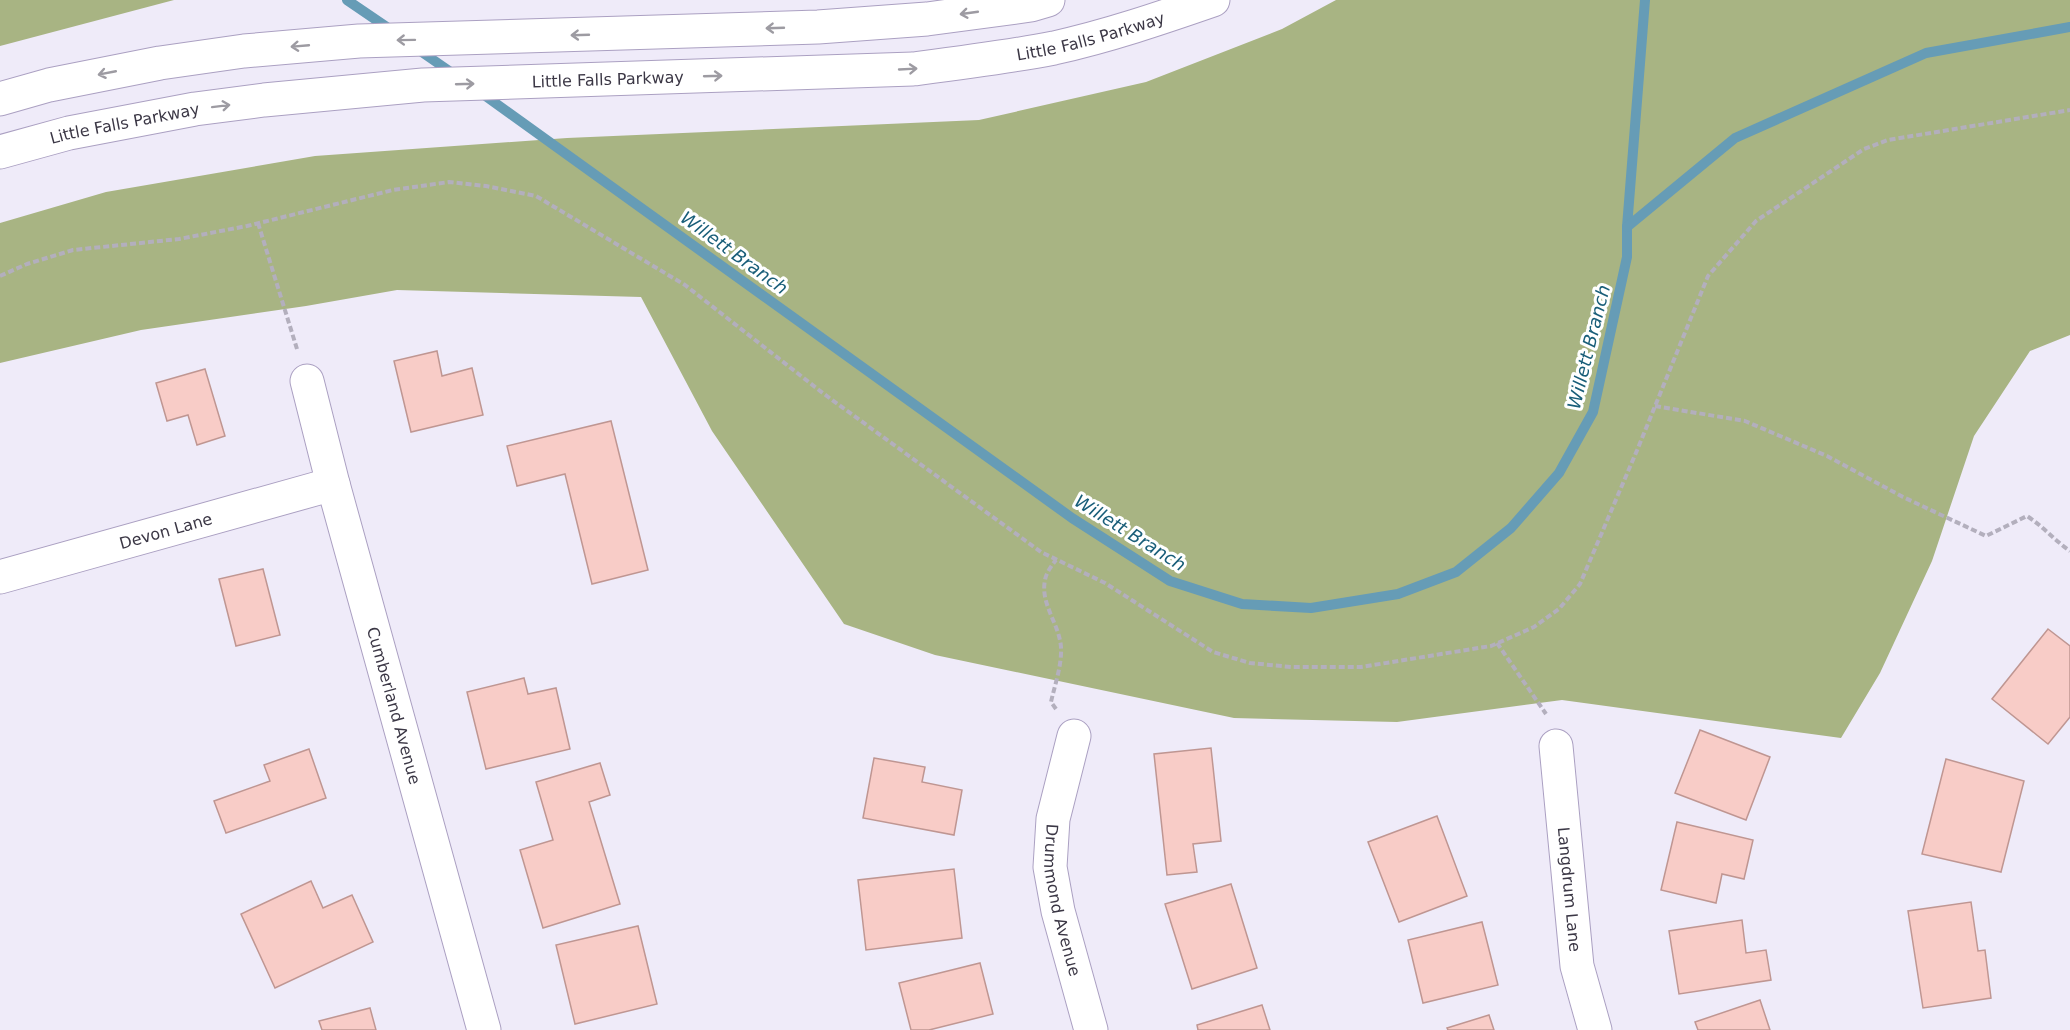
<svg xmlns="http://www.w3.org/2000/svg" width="2070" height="1030" viewBox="0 0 2070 1030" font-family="'DejaVu Sans',sans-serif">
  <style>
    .forest { fill: #a8b483 }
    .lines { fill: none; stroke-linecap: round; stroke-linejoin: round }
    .stream { stroke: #669cb6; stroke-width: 10 }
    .building { fill: #f8ccc7; stroke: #bf9692; stroke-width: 1.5 }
    .minor-casing { stroke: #aba0c2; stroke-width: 35 }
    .secondary-casing { stroke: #aba0c2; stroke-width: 35 }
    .path { stroke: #b3afbd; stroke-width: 4; stroke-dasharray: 6 3; stroke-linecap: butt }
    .minor { stroke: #fff; stroke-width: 33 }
    .secondary { stroke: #fff; stroke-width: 33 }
    .oneway { stroke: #9d9ba2 }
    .labels { text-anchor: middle; stroke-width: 6; stroke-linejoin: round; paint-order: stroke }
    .street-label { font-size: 16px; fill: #3b3745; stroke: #fff }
    .water-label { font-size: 18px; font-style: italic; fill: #195e79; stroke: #fff }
  </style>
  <rect width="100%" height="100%" fill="#efebf9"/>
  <g class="forest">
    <path d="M 0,0 L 174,0 L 0,46 Z"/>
    <path d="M 1336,0 L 2070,0 L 2070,335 L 2030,351 L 1974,436 L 1932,561 L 1880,673 L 1841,738 L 1562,700 L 1397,722 L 1234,718 L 935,655 L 844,624 L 712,431 L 641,297 L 397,290 L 306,306 L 141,330 L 0,363 L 0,223 L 106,192 L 315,156 L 567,138 L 979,120 L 1146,82 L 1282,29 Z"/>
  </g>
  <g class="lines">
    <g class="stream">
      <path d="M 347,0 L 391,30"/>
      <path d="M 416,48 L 455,75"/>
      <path d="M 480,92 L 1072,518 L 1170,581 L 1242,604 L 1311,608 L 1398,594 L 1456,572 L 1511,528 L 1559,473 L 1593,412 L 1627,257 L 1627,227 L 1645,0"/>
      <path d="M 1627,227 L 1735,138 L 1926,53 L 2070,27"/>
    </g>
  </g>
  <g class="building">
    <path d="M 437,351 L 442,376 L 472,368 L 483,415 L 411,432 L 394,361 Z"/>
    <path d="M 205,369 L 225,436 L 197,445 L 188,415 L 167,421 L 156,383 Z"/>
    <path d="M 611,421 L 648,570 L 592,584 L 565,474 L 517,486 L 507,446 Z"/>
    <path d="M 263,569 L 280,635 L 236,646 L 219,579 Z"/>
    <path d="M 2048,629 L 2070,646 L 2070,717 L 2048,744 L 1992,699 Z"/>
    <path d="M 524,678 L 528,694 L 556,688 L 570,749 L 486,769 L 467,692 Z"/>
    <path d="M 1700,730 L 1770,757 L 1746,820 L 1675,793 Z"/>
    <path d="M 1211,748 L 1221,841 L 1193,844 L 1197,872 L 1167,875 L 1154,754 Z"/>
    <path d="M 309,749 L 326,798 L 226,833 L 214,801 L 270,781 L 264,765 Z"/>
    <path d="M 874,758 L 925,767 L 922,782 L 962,790 L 954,835 L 863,818 Z"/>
    <path d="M 1946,759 L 2024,781 L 2001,872 L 1922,854 Z"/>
    <path d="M 600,763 L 610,795 L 589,802 L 620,904 L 543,928 L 520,850 L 553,840 L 536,782 Z"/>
    <path d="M 1437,816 L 1467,896 L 1399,922 L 1368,842 Z"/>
    <path d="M 1677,822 L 1753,840 L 1744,879 L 1722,874 L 1716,903 L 1661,890 Z"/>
    <path d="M 954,869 L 962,938 L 866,950 L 858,880 Z"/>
    <path d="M 311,881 L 323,908 L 352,895 L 373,942 L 275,988 L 241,914 Z"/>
    <path d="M 1231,884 L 1257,968 L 1192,989 L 1165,904 Z"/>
    <path d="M 1971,902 L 1978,951 L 1985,950 L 1991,998 L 1923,1008 L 1908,911 Z"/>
    <path d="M 1742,920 L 1746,953 L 1766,950 L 1771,980 L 1679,994 L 1669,931 Z"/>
    <path d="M 1482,922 L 1498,985 L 1423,1003 L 1408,940 Z"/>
    <path d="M 638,926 L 657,1004 L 575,1024 L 556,945 Z"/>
    <path d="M 980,963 L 993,1014 L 929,1030 L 911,1030 L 899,983 Z"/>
    <path d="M 1760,1000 L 1770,1030 L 1698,1030 L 1695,1022 Z"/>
    <path d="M 1262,1005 L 1270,1030 L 1198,1030 L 1197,1025 Z"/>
    <path d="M 370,1008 L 376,1030 L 322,1030 L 319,1021 Z"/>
    <path d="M 1489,1015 L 1494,1030 L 1448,1030 L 1447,1028 Z"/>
  </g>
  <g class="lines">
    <g class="minor-casing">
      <g id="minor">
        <path id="s1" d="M 307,381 L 333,484 L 484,1030"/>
        <path id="s2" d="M 0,577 L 333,484"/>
        <path id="s3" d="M 1074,736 L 1053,819 L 1050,867 L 1058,911 L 1091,1030"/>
        <path id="s4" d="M 1556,746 L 1577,966 L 1595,1030"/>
      </g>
    </g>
    <g class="secondary-casing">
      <g id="secondary">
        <path d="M 0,99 L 49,85 L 160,63 L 244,51 L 359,41 L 818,27 L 927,19 L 1031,5 L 1048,0"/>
        <path id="s5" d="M 0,152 L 69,133 L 195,109 L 264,100 L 423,85 L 913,69 C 960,63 1008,57 1054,48 C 1108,36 1161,18 1213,0"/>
      </g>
    </g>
    <g class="path">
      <path d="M 258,223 L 297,349"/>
      <path d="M 0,276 L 27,264 L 73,250 L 179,239 L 247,226 L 393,190 L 449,182 L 486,186 L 536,196 L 685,285 L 824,394 L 1041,552 L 1105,583 L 1213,652 L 1250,663 L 1291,667 L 1361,667 L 1491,646 L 1534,627 L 1559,609 L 1580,584 L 1638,448 L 1708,276 L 1756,221 L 1864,149 L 1888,140 L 2070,110"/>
      <path d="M 1655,406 L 1745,421 L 1827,456 L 1903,497 L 1986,536 L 2027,516 C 2044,527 2054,540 2070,551"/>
      <path d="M 1497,643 L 1546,714"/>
      <path d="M 1056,709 L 1051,702 C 1055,684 1062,665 1061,647 C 1059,623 1040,604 1045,580 C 1046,573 1052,565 1056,560"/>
    </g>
    <use href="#minor" class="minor"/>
    <use href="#secondary" class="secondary"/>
  </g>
  <defs><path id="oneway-shaft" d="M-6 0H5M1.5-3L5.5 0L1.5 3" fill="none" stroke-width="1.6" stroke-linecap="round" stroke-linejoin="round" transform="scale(1.5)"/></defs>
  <g class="oneway">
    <use href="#oneway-shaft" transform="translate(969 13) rotate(172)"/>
    <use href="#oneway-shaft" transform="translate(775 28) rotate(178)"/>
    <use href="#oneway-shaft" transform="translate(580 35) rotate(178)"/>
    <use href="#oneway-shaft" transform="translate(406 40) rotate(179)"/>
    <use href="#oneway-shaft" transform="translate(300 46) rotate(175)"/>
    <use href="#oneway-shaft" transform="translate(908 69) rotate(-3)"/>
    <use href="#oneway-shaft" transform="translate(107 73) rotate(169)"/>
    <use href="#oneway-shaft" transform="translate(713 76) rotate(-2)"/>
    <use href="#oneway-shaft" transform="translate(465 84) rotate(-2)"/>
    <use href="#oneway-shaft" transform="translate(221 106) rotate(-7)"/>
  </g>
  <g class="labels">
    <g class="street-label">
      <text dy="6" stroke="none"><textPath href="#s5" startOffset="1100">Little Falls Parkway</textPath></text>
      <text dy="6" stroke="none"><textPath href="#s5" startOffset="614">Little Falls Parkway</textPath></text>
      <text dy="6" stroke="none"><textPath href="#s5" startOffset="128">Little Falls Parkway</textPath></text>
      <text dy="6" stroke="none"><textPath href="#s2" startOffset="172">Devon Lane</textPath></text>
      <text dy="6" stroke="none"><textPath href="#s1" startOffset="336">Cumberland Avenue</textPath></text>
      <text dy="6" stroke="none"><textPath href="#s4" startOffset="144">Langdrum Lane</textPath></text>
      <text dy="6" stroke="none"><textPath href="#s3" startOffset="168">Drummond Avenue</textPath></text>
    </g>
    <g class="water-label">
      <text transform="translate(734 253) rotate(36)" y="6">Willett Branch</text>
      <text transform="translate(1589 347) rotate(-76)" y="6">Willett Branch</text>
      <text transform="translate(1130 533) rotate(32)" y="6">Willett Branch</text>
    </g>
  </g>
</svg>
